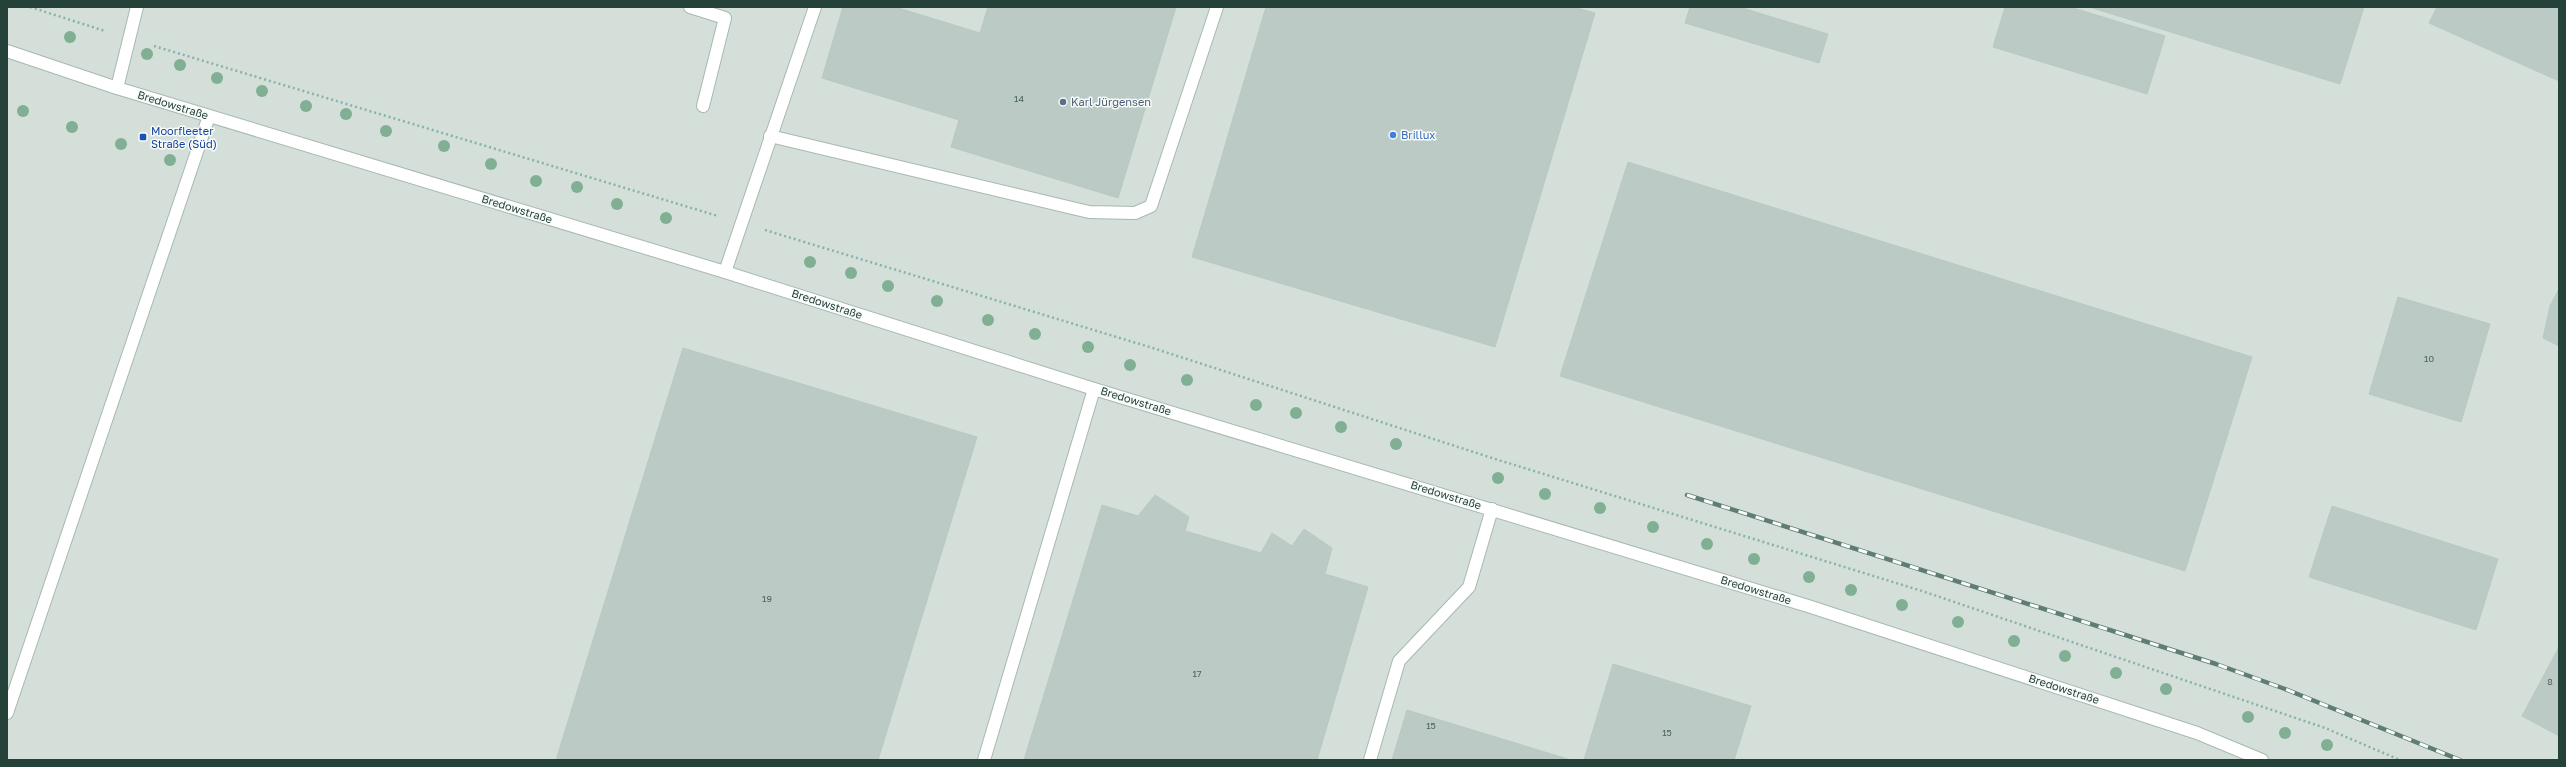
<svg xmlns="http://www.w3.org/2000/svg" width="2566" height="767" viewBox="0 0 2566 767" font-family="'Golos Text',sans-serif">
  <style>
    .built { fill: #d4dfda }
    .building { fill: #bbcac4; stroke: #b8c9c2 }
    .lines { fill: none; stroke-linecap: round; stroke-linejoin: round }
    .minor-casing { stroke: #a8b8b2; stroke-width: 14 }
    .path { stroke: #86b3a5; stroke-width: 2.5; stroke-dasharray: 2 3; stroke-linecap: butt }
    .minor { stroke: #fff; stroke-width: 12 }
    .rail-casing { stroke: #5f7d75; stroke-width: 4.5 }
    .rail { stroke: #f7fbf9; stroke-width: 3; stroke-dasharray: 9; stroke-linecap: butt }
    .tree { fill: #80af93 }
    .service-dot { fill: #5c6f8a; stroke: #f7fbf9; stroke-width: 1.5 }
    .shop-dot { fill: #3f7fe0; stroke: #f7fbf9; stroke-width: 1.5 }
    .transit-dot { fill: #1a4fb4; stroke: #f7fbf9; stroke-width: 1.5 }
    .labels { text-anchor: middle; stroke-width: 3; stroke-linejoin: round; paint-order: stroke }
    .number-label { font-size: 9px; fill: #4a645c }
    .service-label { font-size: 11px; fill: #4e5e75; stroke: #f7fbf9; text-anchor: start }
    .street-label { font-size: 11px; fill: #24423a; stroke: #f7fbf9 }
    .transit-label { font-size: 11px; fill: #164399; stroke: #f7fbf9; text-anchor: start }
    .shop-label { font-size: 11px; fill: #366cbe; stroke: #f7fbf9; text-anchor: start }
  </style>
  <rect width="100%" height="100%" fill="#e6efeb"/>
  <rect class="built" x="7" y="7" width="2552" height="753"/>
  <g class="building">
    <path d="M 843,7 L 895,7 L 980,33 L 988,7 L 1176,7 L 1118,198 L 951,147 L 959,120 L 822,78 Z"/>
    <path d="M 1266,7 L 1573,7 L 1595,13 L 1495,347 L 1192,257 Z"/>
    <path d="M 1690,7 L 1739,7 L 1828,34 L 1819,63 L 1685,23 Z"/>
    <path d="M 2005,7 L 2070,7 L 2165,36 L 2147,94 L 1993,47 Z"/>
    <path d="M 2089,7 L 2364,7 L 2340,84 Z"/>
    <path d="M 2437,7 L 2559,7 L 2559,81 L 2429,23 Z"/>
    <path d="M 1628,162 L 2252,357 L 2185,571 L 1560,376 Z"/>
    <path d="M 2559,289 L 2559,346 L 2543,338 L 2550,306 Z"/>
    <path d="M 2398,297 L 2490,324 L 2461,422 L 2369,394 Z"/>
    <path d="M 683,348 L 977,437 L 878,760 L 556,760 Z"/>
    <path d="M 1155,495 L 1189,517 L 1185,531 L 1261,553 L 1272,533 L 1292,546 L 1304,529 L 1332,548 L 1325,574 L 1368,587 L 1317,760 L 1024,760 L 1102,505 L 1138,516 Z"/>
    <path d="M 2332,506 L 2498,559 L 2476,630 L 2309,577 Z"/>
    <path d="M 2559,647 L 2559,736 L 2522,716 Z"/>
    <path d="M 1613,664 L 1751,706 L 1734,760 L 1584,760 Z"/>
    <path d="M 1407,710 L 1512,742 L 1571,760 L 1392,760 Z"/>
  </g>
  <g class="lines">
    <g class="minor-casing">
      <g id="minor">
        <path d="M 690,7 L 725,18 L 703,106"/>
        <path d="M 7,51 L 117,88 L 725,272 L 1094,389 L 1808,606 L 2197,733 L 2262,760"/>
        <path d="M 117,88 L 137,7"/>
        <path d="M 770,136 L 1089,212 L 1135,213 L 1151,206 L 1217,7"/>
        <path d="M 725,272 L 815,7"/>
        <path d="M 7,713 L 209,116"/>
        <path d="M 984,760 L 1094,389"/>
        <path d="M 1370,760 L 1399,661 L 1469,587 L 1492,509"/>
      </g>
    </g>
    <g class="path">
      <path d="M 30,7 L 105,31"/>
      <path d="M 154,46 L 718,216"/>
      <path d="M 765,230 L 1156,349 L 1492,458 L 1922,591 L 2325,728 L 2400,760"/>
    </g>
    <use href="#minor" class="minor"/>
    <g class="rail-casing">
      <path id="rail" d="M 1687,495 L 2216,664 L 2285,689 L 2460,760"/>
    </g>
    <use href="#rail" class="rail"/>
  </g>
  <g class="tree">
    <circle cx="70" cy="37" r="6"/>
    <circle cx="147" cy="54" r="6"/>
    <circle cx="180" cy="65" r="6"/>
    <circle cx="217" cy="78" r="6"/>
    <circle cx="262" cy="91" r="6"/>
    <circle cx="306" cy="106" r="6"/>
    <circle cx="23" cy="111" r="6"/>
    <circle cx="346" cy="114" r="6"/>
    <circle cx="72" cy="127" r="6"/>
    <circle cx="386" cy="131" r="6"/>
    <circle cx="121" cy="144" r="6"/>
    <circle cx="444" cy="146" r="6"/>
    <circle cx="170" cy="160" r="6"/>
    <circle cx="491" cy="164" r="6"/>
    <circle cx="536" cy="181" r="6"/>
    <circle cx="577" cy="187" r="6"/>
    <circle cx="617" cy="204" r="6"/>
    <circle cx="666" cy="218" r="6"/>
    <circle cx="810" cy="262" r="6"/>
    <circle cx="851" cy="273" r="6"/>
    <circle cx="888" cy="286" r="6"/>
    <circle cx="937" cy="301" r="6"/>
    <circle cx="988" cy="320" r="6"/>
    <circle cx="1035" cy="334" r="6"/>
    <circle cx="1088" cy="347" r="6"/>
    <circle cx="1130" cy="365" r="6"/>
    <circle cx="1187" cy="380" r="6"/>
    <circle cx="1256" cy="405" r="6"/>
    <circle cx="1296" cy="413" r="6"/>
    <circle cx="1341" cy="427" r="6"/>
    <circle cx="1396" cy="444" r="6"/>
    <circle cx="1498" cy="478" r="6"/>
    <circle cx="1545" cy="494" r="6"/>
    <circle cx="1600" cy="508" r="6"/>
    <circle cx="1653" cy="527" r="6"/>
    <circle cx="1707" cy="544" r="6"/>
    <circle cx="1754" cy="559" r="6"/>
    <circle cx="1809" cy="577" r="6"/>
    <circle cx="1851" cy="590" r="6"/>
    <circle cx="1902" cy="605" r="6"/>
    <circle cx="1958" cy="622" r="6"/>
    <circle cx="2014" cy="641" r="6"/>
    <circle cx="2065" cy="656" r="6"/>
    <circle cx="2116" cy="673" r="6"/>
    <circle cx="2166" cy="689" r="6"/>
    <circle cx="2248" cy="717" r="6"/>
    <circle cx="2285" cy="733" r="6"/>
    <circle cx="2327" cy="745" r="6"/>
  </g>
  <circle class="service-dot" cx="1063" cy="102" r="4"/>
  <circle class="shop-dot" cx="1393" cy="135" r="4"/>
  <rect class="transit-dot" x="139" y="133" width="8" height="8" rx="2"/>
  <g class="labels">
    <g class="number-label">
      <text x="1019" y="102">14</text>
      <text x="2429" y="362">10</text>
      <text x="767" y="602">19</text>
      <text x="1197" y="677">17</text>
      <text x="2550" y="685">8</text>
      <text x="1431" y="729">15</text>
      <text x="1667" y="736">15</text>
    </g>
    <g class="service-label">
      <text x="1071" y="106">Karl Jürgensen</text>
    </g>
    <g class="street-label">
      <text transform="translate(173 105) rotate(17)" y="4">Bredowstraße</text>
      <text transform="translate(517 209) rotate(17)" y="4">Bredowstraße</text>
      <text transform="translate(827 304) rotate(18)" y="4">Bredowstraße</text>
      <text transform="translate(1136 401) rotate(17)" y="4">Bredowstraße</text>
      <text transform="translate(1446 495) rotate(17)" y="4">Bredowstraße</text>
      <text transform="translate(1756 590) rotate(17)" y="4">Bredowstraße</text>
      <text transform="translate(2064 689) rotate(18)" y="4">Bredowstraße</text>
    </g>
    <g class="transit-label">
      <text x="151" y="135">Moorfleeter<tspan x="151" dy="13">Straße (Süd)</tspan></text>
    </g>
    <g class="shop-label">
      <text x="1401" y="139">Brillux</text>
    </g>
  </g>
  <rect width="2566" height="767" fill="none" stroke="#24423a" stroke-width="16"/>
</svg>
